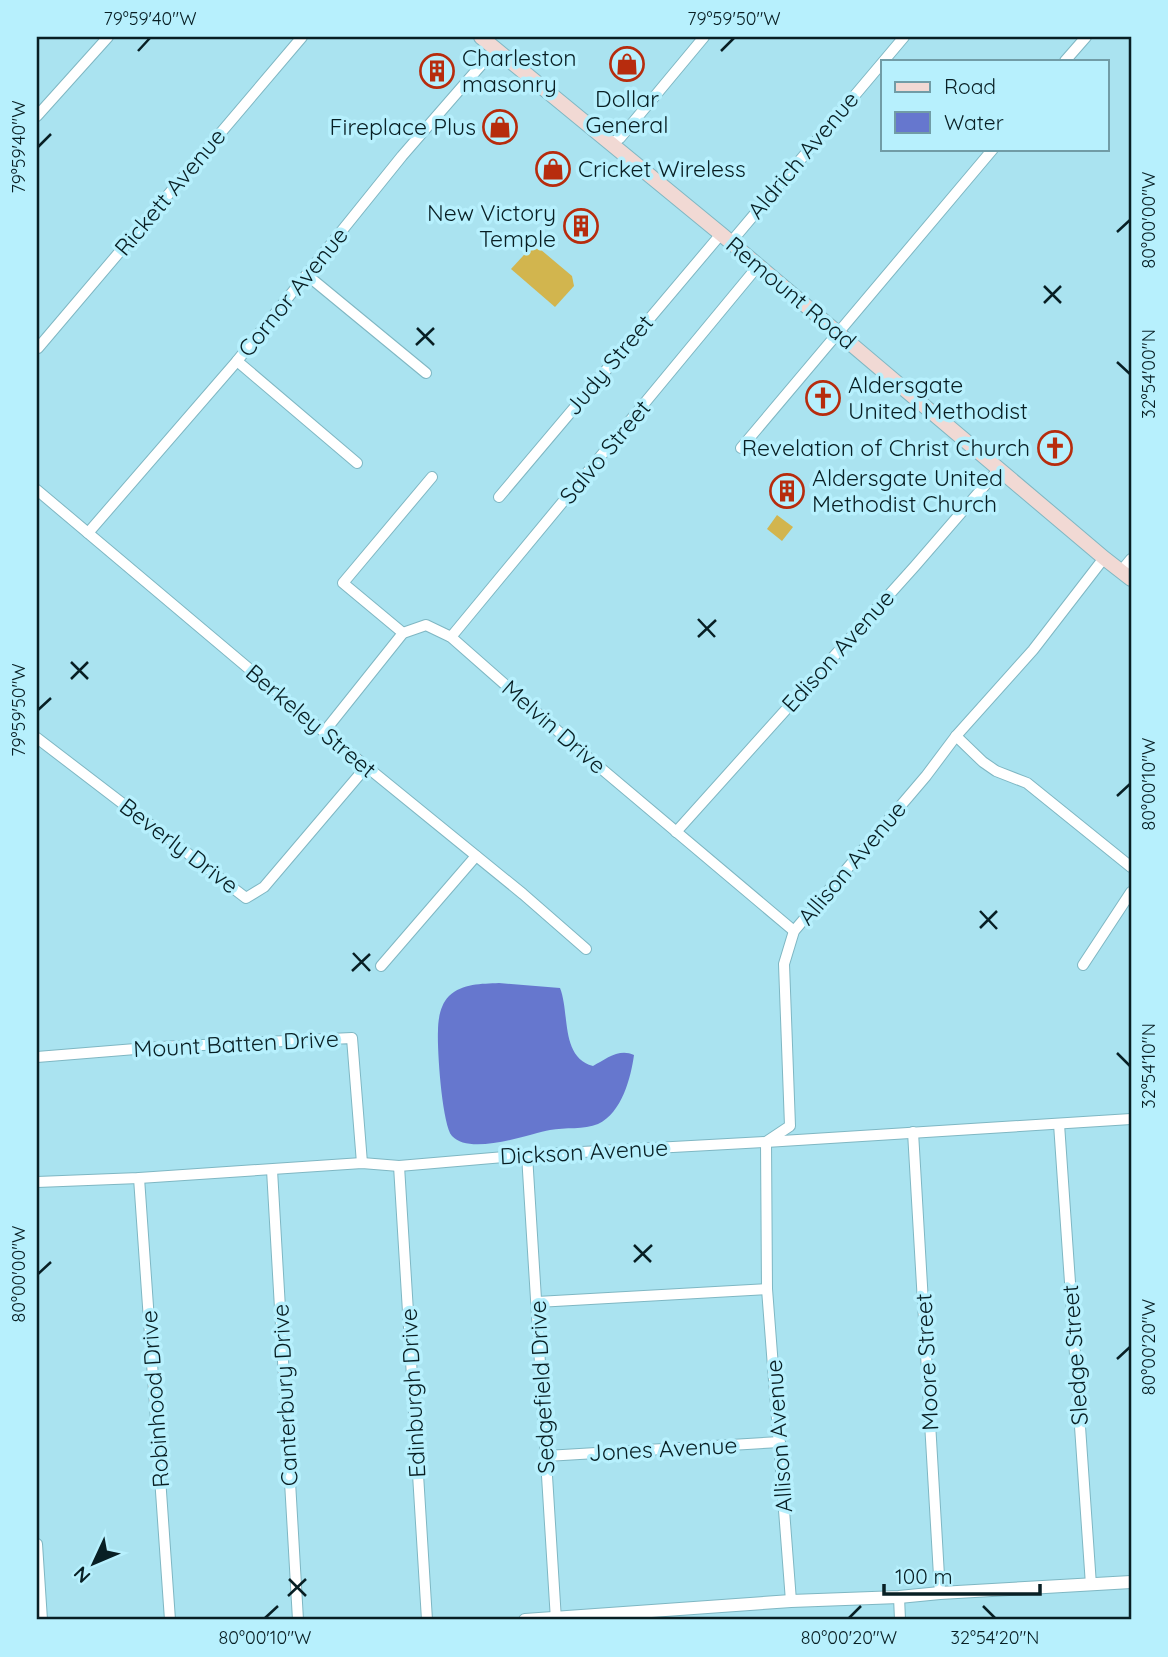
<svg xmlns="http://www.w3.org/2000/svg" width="1168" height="1657" viewBox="0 0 1168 1657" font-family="Quicksand,sans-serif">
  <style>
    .green { fill: #d2b54e }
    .water { fill: #6677ce }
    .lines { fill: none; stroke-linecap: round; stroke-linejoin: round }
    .minor-casing { stroke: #7fb7c3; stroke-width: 12 }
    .tertiary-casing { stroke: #7fb7c3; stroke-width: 14 }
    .secondary-casing { stroke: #7fb7c3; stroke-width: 16 }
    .minor { stroke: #fff; stroke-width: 10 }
    .tertiary { stroke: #fff; stroke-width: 12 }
    .secondary { stroke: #f1d9d4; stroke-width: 14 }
    .ticks { fill: none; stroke: #081f24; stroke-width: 2.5 }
    .labels { text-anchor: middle; stroke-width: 7; stroke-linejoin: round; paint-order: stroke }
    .poi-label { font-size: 23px; fill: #081f24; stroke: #b7f0fd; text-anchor: start }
    .street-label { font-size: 23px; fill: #081f24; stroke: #b7f0fd }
    .neatline { fill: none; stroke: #081f24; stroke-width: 2.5 }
    .ticks-label { font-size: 18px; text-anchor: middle; fill: #081f24 }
  </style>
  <rect width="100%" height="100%" fill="#aae3f0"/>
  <g class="green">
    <path d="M 534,244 L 572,276 L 574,286 L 555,307 L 511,269 Z"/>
    <path d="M 777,515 L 793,527 L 782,541 L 767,529 Z"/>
  </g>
  <path class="water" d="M 499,983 L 560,988 C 570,1013 560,1057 593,1066 C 606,1059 619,1048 634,1055 C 631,1077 622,1113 598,1124 C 584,1130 565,1127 550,1130 C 529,1134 470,1156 452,1136 C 442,1124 437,1049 438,1031 C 438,1020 440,1005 449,996 C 463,983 481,984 499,983 Z"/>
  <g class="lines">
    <g class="minor-casing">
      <g id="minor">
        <path d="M 1065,61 L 1086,37"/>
        <path d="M 37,116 L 108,37"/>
        <path d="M 610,144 L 620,138 L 704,37"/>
        <path d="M 731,242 L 904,37"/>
        <path d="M 307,275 L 426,373"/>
        <path d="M 38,348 L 302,37"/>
        <path d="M 237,361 L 357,463"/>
        <path d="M 741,448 L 993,149"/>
        <path d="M 37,490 L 324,732 L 523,894 L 586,949"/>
        <path d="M 499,497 L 721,234"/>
        <path d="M 88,533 L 237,361 L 402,156 L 495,49"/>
        <path d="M 1121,571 L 1131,559"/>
        <path d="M 403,633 L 343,583 L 432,477"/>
        <path d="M 451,637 L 758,266"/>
        <path d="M 324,732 L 403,633 L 426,625 L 451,637 L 584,754 L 794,931"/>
        <path d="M 956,736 L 983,762 L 996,771 L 1027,783 L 1131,867"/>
        <path d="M 37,738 L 246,898 L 264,887 L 366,767"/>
        <path d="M 676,832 L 915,566 L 999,469"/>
        <path d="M 1083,965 L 1131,892"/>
        <path d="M 381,966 L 476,856"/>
        <path d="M 37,1057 L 160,1047 L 352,1038 L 362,1163"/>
        <path d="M 1059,1124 L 1091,1585"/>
        <path d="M 913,1132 L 940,1593"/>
        <path d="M 527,1155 L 556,1620"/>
        <path d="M 399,1166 L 427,1620"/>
        <path d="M 272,1170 L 298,1620"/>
        <path d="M 139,1178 L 170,1620"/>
        <path d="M 37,1182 L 139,1178 L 362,1163 L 399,1166 L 527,1155 L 766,1142 L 1131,1119"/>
        <path d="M 537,1302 L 767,1289"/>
        <path d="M 546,1456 L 780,1442"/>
        <path d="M 37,1544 L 42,1620"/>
        <path d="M 899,1597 L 900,1620"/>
        <path d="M 791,1601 L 767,1289 L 766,1142 L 790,1126 L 784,964 L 794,931 L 926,776 L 956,736 L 1033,650 L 1104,558"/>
      </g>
    </g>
    <g class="tertiary-casing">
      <path id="tertiary" d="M 525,1620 L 791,1601 L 899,1597 L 940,1593 L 1131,1582"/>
    </g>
    <g class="secondary-casing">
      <path id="secondary" d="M 481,37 L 721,234 L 1104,558 L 1131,579"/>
    </g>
    <use href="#minor" class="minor"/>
    <use href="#tertiary" class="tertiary"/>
    <use href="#secondary" class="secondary"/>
  </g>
  <path class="ticks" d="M 138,51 L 150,38M 721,51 L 734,38M 38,147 L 51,134M 1117,232 L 1130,220M 1044,286 L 1061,303M 1044,303 L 1061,286M 417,328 L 434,345M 416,345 L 434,328M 1117,362 L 1130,374M 698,619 L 715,637M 698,637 L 716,620M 71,662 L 88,679M 71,679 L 88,662M 38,710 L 51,698M 1117,796 L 1130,784M 980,911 L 997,929M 980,928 L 997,911M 353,953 L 370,971M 352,971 L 370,954M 1117,1053 L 1130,1066M 634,1245 L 651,1262M 634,1262 L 652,1245M 38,1274 L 51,1262M 1117,1359 L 1130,1347M 289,1579 L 306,1596M 288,1596 L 306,1579M 983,1606 L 995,1618M 265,1618 L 278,1606M 849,1618 L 861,1606"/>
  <defs>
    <g id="shop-ring" transform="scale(1.75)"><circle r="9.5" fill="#b7f0fd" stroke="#b72c0d" stroke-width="1.5"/><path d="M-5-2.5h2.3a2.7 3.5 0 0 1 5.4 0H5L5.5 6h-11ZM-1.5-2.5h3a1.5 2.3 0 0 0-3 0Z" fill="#b72c0d"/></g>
    <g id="building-ring" transform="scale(1.75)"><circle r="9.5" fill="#b7f0fd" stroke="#b72c0d" stroke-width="1.5"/><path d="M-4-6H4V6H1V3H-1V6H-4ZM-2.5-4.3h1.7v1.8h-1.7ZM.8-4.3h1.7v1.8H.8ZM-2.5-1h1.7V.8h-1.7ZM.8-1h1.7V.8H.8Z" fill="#b72c0d"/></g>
    <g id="church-ring" transform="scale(1.75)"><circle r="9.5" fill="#b7f0fd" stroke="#b72c0d" stroke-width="1.5"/><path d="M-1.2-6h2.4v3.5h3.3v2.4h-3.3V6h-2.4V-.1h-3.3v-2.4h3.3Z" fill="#b72c0d"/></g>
  </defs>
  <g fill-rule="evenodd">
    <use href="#shop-ring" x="627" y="64"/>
    <use href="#building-ring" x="437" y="71"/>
    <use href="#shop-ring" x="500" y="127"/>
    <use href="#shop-ring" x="553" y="169"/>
    <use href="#building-ring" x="581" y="226"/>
    <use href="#church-ring" x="823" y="398"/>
    <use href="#church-ring" x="1055" y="448"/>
    <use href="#building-ring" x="787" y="491"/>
  </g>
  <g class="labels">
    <g class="poi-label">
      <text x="462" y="66">Charleston<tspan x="462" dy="26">masonry</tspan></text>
      <text x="627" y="107" text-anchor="middle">Dollar<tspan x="627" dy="26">General</tspan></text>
      <text x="476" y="135" text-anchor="end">Fireplace Plus</text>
      <text x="578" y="177">Cricket Wireless</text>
      <text x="556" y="221" text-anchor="end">New Victory<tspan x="556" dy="26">Temple</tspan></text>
      <text x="848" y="393">Aldersgate<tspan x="848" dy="26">United Methodist</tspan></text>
      <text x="1030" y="456" text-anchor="end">Revelation of Christ Church</text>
      <text x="812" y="486">Aldersgate United<tspan x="812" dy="26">Methodist Church</tspan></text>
    </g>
    <g class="street-label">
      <text transform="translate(803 155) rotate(-50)" y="8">Aldrich Avenue</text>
      <text transform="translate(170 192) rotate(-50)" y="8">Rickett Avenue</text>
      <text transform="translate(293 292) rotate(-51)" y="8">Cornor Avenue</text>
      <text transform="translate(791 293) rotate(40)" y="8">Remount Road</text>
      <text transform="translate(609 365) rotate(-50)" y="8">Judy Street</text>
      <text transform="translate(605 452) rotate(-50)" y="8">Salvo Street</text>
      <text transform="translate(838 651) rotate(-48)" y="8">Edison Avenue</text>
      <text transform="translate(311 721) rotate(40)" y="8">Berkeley Street</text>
      <text transform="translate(554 727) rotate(41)" y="8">Melvin Drive</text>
      <text transform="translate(179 846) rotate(37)" y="8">Beverly Drive</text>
      <text transform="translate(852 863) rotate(-50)" y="8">Allison Avenue</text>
      <text transform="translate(236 1044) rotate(-3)" y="8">Mount Batten Drive</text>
      <text transform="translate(584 1152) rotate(-3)" y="8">Dickson Avenue</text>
      <text transform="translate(1075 1355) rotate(-94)" y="8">Sledge Street</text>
      <text transform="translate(927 1362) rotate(-93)" y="8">Moore Street</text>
      <text transform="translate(542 1387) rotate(-93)" y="8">Sedgefield Drive</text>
      <text transform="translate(413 1393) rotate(-93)" y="8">Edinburgh Drive</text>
      <text transform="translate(285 1395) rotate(-93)" y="8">Canterbury Drive</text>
      <text transform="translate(155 1399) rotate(-94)" y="8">Robinhood Drive</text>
      <text transform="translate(779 1436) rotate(-94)" y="8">Allison Avenue</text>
      <text transform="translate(663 1449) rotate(-3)" y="8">Jones Avenue</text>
    </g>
  </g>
  <rect width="1168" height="1657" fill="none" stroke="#b7f0fd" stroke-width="77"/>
  <rect x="881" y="60" width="228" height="91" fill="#b7f0fd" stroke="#719ca6" stroke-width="2"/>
  <rect x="895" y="82" width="35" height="10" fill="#f1d9d4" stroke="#719ca6" stroke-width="2"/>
  <text x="944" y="94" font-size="21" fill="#081f24">Road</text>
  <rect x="895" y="112" width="35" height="21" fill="#6677ce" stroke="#719ca6" stroke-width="2"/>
  <text x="944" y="130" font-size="21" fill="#081f24">Water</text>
  <g transform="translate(94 1563) rotate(226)" stroke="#b7f0fd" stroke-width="5" paint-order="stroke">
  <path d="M0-5L12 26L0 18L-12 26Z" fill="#081f24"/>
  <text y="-10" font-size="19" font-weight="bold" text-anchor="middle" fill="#081f24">N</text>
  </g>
  <path d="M884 1584v10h156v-10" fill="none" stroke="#081f24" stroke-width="3.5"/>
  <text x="895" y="1584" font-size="21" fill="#081f24" stroke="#b7f0fd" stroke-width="5" paint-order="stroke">100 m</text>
  <rect x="38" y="38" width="1092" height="1580" class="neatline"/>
  <g class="ticks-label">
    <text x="150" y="25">79°59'40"W</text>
    <text x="734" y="25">79°59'50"W</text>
    <text transform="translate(19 147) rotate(-90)" y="6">79°59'40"W</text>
    <text transform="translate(1149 220) rotate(-90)" y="6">80°00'00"W</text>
    <text transform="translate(1149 374) rotate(-90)" y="6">32°54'00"N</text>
    <text transform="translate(19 710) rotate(-90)" y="6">79°59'50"W</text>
    <text transform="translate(1149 784) rotate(-90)" y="6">80°00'10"W</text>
    <text transform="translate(1149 1066) rotate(-90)" y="6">32°54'10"N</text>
    <text transform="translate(19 1274) rotate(-90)" y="6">80°00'00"W</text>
    <text transform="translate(1149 1347) rotate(-90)" y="6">80°00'20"W</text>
    <text x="265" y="1644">80°00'10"W</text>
    <text x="849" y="1644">80°00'20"W</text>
    <text x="995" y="1644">32°54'20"N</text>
  </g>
</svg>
